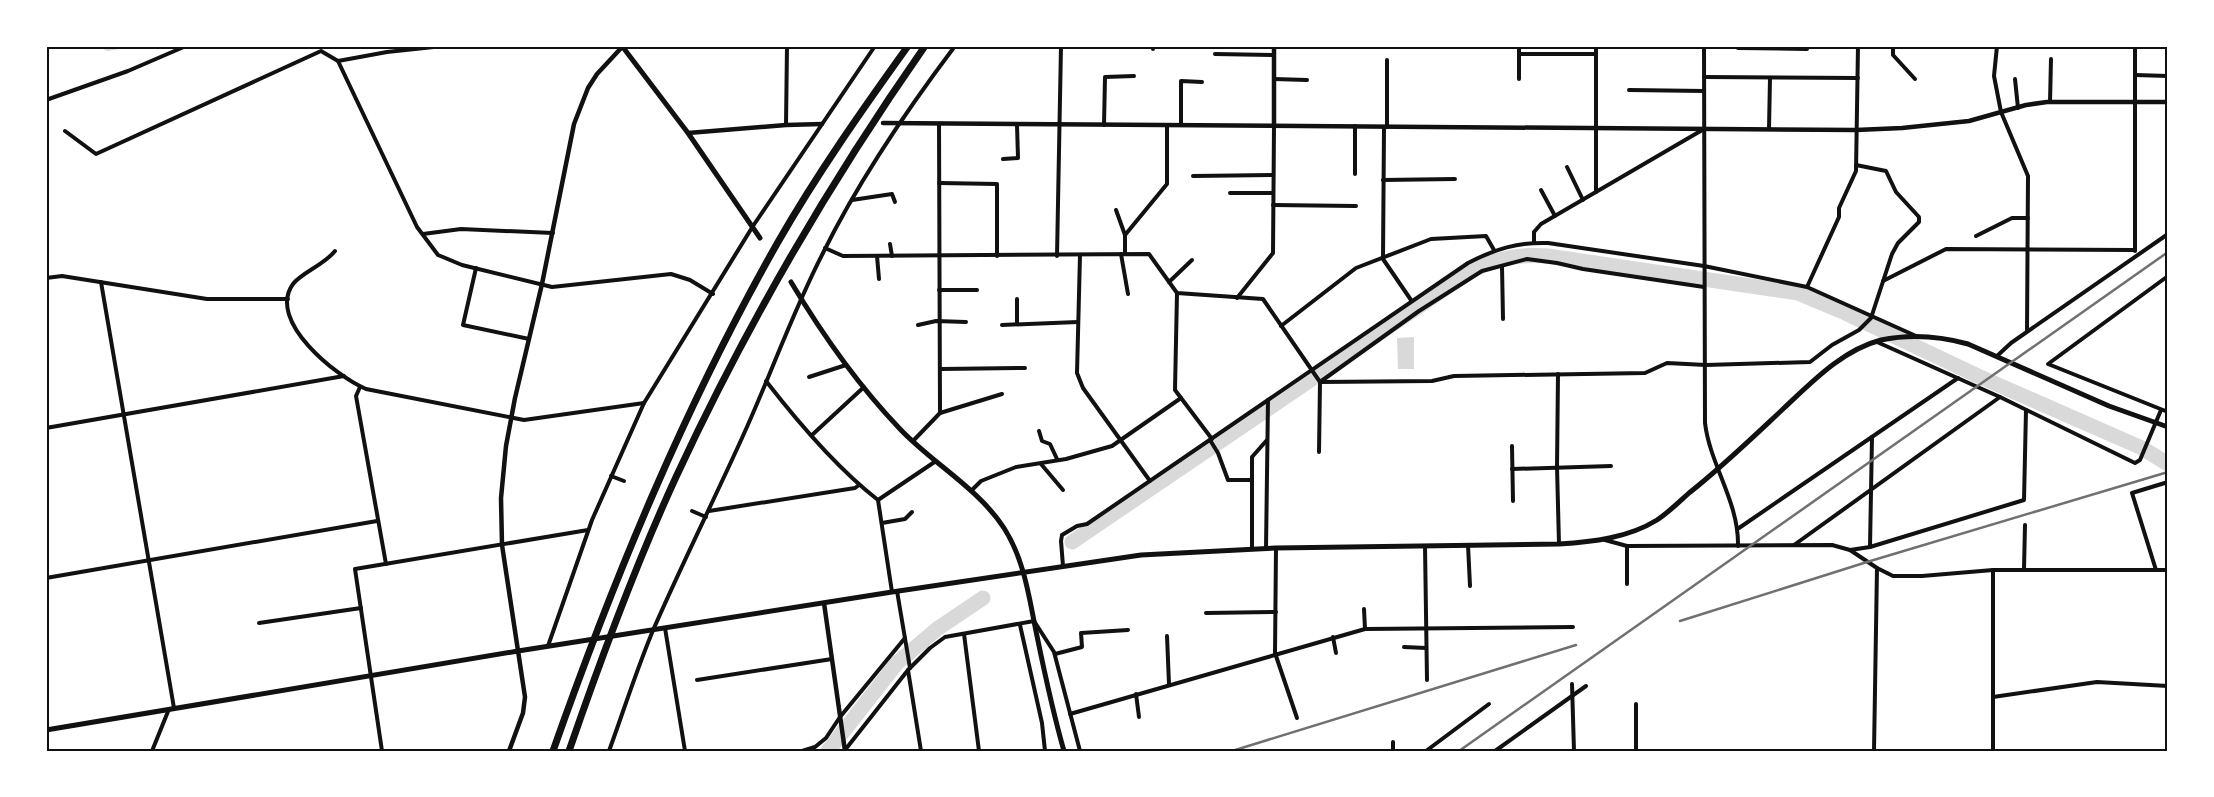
<svg xmlns="http://www.w3.org/2000/svg" width="2214" height="797" viewBox="0 0 2214 797" font-family="'Open Sans',sans-serif">
  <style>
    .water { fill: #d9d9d9 }
    .lines { fill: none; stroke-linecap: round; stroke-linejoin: round }
    .river { stroke: #d9d9d9; stroke-width: 15 }
    .minor { stroke: #111; stroke-width: 4 }
    .tertiary { stroke: #111; stroke-width: 4.5 }
    .secondary { stroke: #111; stroke-width: 5 }
    .motorway { stroke: #111; stroke-width: 7 }
    .rail { stroke: #707070; stroke-width: 2.5 }
    .neatline { fill: none; stroke: #111; stroke-width: 2 }
  </style>
  <rect width="100%" height="100%" fill="#fff"/>
  <g class="water">
    <path d="M 97,46 L 140,46 L 107,51 Z"/>
    <path d="M 1414,337 L 1414,369 L 1398,369 L 1397,338 Z"/>
  </g>
  <g class="lines">
    <g class="river">
      <path d="M 1072,542 L 1474,269 C 1500,258 1519,254 1548,256 L 1798,293 L 1841,311 L 1978,376 L 2142,448 L 2168,464"/>
      <path d="M 828,751 L 897,663 L 937,629 L 983,598"/>
    </g>
    <g class="minor">
      <path d="M 1153,46 L 1153,49"/>
      <path d="M 1704,46 L 1705,423 C 1710,465 1739,502 1738,546"/>
      <path d="M 1893,46 L 1893,55 L 1915,79"/>
      <path d="M 1997,46 L 1994,76 L 2001,112 L 2028,176 L 2027,331"/>
      <path d="M 1738,48 L 1807,49 L 1807,46"/>
      <path d="M 1215,54 L 1274,55"/>
      <path d="M 1519,54 L 1596,54"/>
      <path d="M 338,61 L 387,52 L 443,46"/>
      <path d="M 2135,75 L 2168,76"/>
      <path d="M 1704,77 L 1858,78"/>
      <path d="M 1274,79 L 1307,80"/>
      <path d="M 1519,79 L 1519,46"/>
      <path d="M 2015,79 L 2018,108"/>
      <path d="M 1629,90 L 1704,91"/>
      <path d="M 46,100 L 128,71 L 186,46"/>
      <path d="M 2050,102 L 2051,59"/>
      <path d="M 786,125 L 787,46"/>
      <path d="M 1104,125 L 1105,77 L 1134,76"/>
      <path d="M 1181,125 L 1181,81 L 1202,82"/>
      <path d="M 1355,126 L 1355,174"/>
      <path d="M 1384,127 L 1383,259 L 1411,300"/>
      <path d="M 1387,127 L 1387,60"/>
      <path d="M 1769,129 L 1770,78"/>
      <path d="M 65,131 L 96,154 L 321,51 L 338,61 L 417,227 L 438,255 L 462,265 L 552,287 L 671,274 L 690,280 L 713,294"/>
      <path d="M 1003,159 L 1018,158 L 1017,125"/>
      <path d="M 1567,167 L 1583,200"/>
      <path d="M 1193,176 L 1273,175"/>
      <path d="M 1383,180 L 1455,179"/>
      <path d="M 939,183 L 997,184 L 997,256"/>
      <path d="M 1541,190 L 1555,216"/>
      <path d="M 1596,192 L 1596,46"/>
      <path d="M 1230,193 L 1273,193"/>
      <path d="M 852,200 L 892,194 L 895,202"/>
      <path d="M 1273,205 L 1356,206"/>
      <path d="M 1116,210 L 1125,235 L 1125,254"/>
      <path d="M 423,234 L 461,229 L 553,233"/>
      <path d="M 1125,235 L 1167,184 L 1167,125"/>
      <path d="M 1976,236 L 2012,218 L 2028,218"/>
      <path d="M 1534,243 L 1534,232 L 1541,224 L 1704,129"/>
      <path d="M 890,244 L 892,256"/>
      <path d="M 825,248 L 843,256 L 1149,254 L 1177,293 L 1263,299 L 1320,382 L 1432,381 L 1454,376 L 1645,373 L 1667,363 L 1706,365 L 1810,362 L 1832,345 L 1859,330 L 1871,318 L 1892,254 L 1898,243 L 1919,222 L 1919,217 L 1896,192 L 1886,171 L 1856,165"/>
      <path d="M 335,251 C 324,265 301,273 293,284 C 266,321 337,377 366,389 L 524,420 L 644,403"/>
      <path d="M 2135,251 L 2135,46"/>
      <path d="M 1121,254 L 1128,294"/>
      <path d="M 1080,255 L 1077,373 L 1083,388 L 1150,481"/>
      <path d="M 877,256 L 879,279"/>
      <path d="M 1057,256 L 1061,46"/>
      <path d="M 1502,266 L 1503,319"/>
      <path d="M 476,268 L 463,325 L 529,339"/>
      <path d="M 2168,276 L 2048,364 L 2168,412"/>
      <path d="M 46,278 L 62,276 L 207,299 L 288,299"/>
      <path d="M 1883,281 L 1946,249 L 2135,250"/>
      <path d="M 101,282 L 174,708"/>
      <path d="M 1169,282 L 1192,260"/>
      <path d="M 1807,287 L 1839,217 L 1839,208 L 1856,171 L 1858,46"/>
      <path d="M 939,290 L 977,290"/>
      <path d="M 1177,293 L 1175,390 L 1212,439"/>
      <path d="M 1237,298 L 1273,253 L 1274,126"/>
      <path d="M 1017,299 L 1017,324"/>
      <path d="M 918,325 L 936,321 L 966,322"/>
      <path d="M 1002,325 L 1078,322"/>
      <path d="M 1281,326 L 1356,268 L 1431,239 L 1486,236 L 1494,250"/>
      <path d="M 1877,342 L 2000,397"/>
      <path d="M 1997,356 L 2011,343 L 2168,234"/>
      <path d="M 941,369 L 1025,368"/>
      <path d="M 1558,374 L 1557,467 L 1559,544"/>
      <path d="M 809,377 L 846,365"/>
      <path d="M 766,381 C 797,421 838,469 878,500 L 936,461"/>
      <path d="M 360,387 L 356,396 L 386,564"/>
      <path d="M 940,413 L 1002,394"/>
      <path d="M 46,428 L 344,376"/>
      <path d="M 1039,431 L 1042,441 L 1050,444 L 1057,459"/>
      <path d="M 812,435 L 864,387"/>
      <path d="M 1210,440 L 1218,453 L 1228,480 L 1252,480"/>
      <path d="M 913,441 L 940,413 L 939,124"/>
      <path d="M 1512,446 L 1513,501"/>
      <path d="M 1319,452 L 1320,382 L 1419,311 L 1482,271 L 1527,259 L 1557,263 L 1583,269 L 1704,287"/>
      <path d="M 1041,464 L 1063,490"/>
      <path d="M 1512,469 L 1611,466"/>
      <path d="M 611,476 L 624,481"/>
      <path d="M 971,491 L 981,481 L 1016,467 L 1066,459 L 1112,446 L 1181,398"/>
      <path d="M 878,500 L 892,592"/>
      <path d="M 692,511 L 706,517"/>
      <path d="M 709,511 L 855,488 L 859,485"/>
      <path d="M 882,523 L 905,519 L 912,512"/>
      <path d="M 1739,528 L 1958,378"/>
      <path d="M 1605,540 L 1627,546 L 1832,545 L 1850,550 L 1877,568 L 1893,576 L 1922,576 L 1993,570 L 2168,570"/>
      <path d="M 1468,545 L 1470,586"/>
      <path d="M 1794,545 L 2000,397 L 2135,463 L 2140,460 L 2161,410"/>
      <path d="M 1425,546 L 1427,680"/>
      <path d="M 1627,546 L 1627,584"/>
      <path d="M 1870,547 L 1872,437"/>
      <path d="M 1276,548 L 1275,653 L 1297,718"/>
      <path d="M 1252,549 L 1252,457 L 1267,440"/>
      <path d="M 1266,549 L 1268,400"/>
      <path d="M 1850,550 L 1870,547 L 2024,500 L 2026,410"/>
      <path d="M 1063,566 L 1061,541 L 1062,535 L 1077,526 L 1087,524 L 1468,263 C 1495,249 1518,242 1548,243 L 1704,266 L 1807,287 L 1916,336"/>
      <path d="M 2024,569 L 2025,525"/>
      <path d="M 2156,570 L 2132,493 L 2168,482"/>
      <path d="M 46,578 L 377,521"/>
      <path d="M 897,591 L 910,668 L 908,670 L 921,751"/>
      <path d="M 1364,609 L 1365,629"/>
      <path d="M 1206,613 L 1276,612"/>
      <path d="M 259,623 L 361,608"/>
      <path d="M 1020,625 L 1042,723 L 1045,751"/>
      <path d="M 665,628 L 685,751"/>
      <path d="M 964,634 L 979,751"/>
      <path d="M 1167,636 L 1169,684"/>
      <path d="M 1333,637 L 1336,653"/>
      <path d="M 548,646 L 592,520 L 644,403 L 753,226 L 875,46"/>
      <path d="M 1404,647 L 1426,648"/>
      <path d="M 1055,654 L 1082,647 L 1081,633 L 1128,630"/>
      <path d="M 910,668 L 930,648 L 945,637 L 1034,621 L 1054,652 L 1080,751"/>
      <path d="M 697,680 L 832,659"/>
      <path d="M 1572,684 L 1574,751"/>
      <path d="M 1136,694 L 1139,717"/>
      <path d="M 1993,697 L 2097,682 L 2168,686"/>
      <path d="M 1636,704 L 1636,751"/>
      <path d="M 1070,714 L 1365,629 L 1573,627"/>
      <path d="M 1393,742 L 1393,751"/>
      <path d="M 845,750 L 908,670"/>
      <path d="M 152,751 L 169,709"/>
      <path d="M 382,751 L 355,569 L 588,530"/>
      <path d="M 609,751 C 624,710 637,668 654,628 C 682,564 713,502 742,438 C 770,377 792,313 823,253 C 859,180 906,111 955,46"/>
      <path d="M 802,751 L 815,747 L 826,738 L 840,717 L 905,638"/>
      <path d="M 1426,751 L 1489,704"/>
      <path d="M 1495,751 L 1586,686"/>
      <path d="M 1874,751 L 1877,568"/>
      <path d="M 1993,751 L 1993,570"/>
    </g>
    <g class="tertiary">
      <path d="M 883,123 L 1856,130 L 1902,128 L 1969,121 L 2026,105 L 2047,102 L 2168,102"/>
      <path d="M 1274,126 L 1274,46"/>
      <path d="M 688,133 L 786,125 L 822,124"/>
      <path d="M 824,603 L 845,751"/>
      <path d="M 509,751 L 523,713 L 525,697 L 502,545 L 501,498 L 506,446 L 515,398 L 542,284 L 574,124 L 588,88 L 597,74 L 623,46"/>
    </g>
    <g class="secondary">
      <path d="M 622,46 L 688,133 L 760,238"/>
      <path d="M 791,282 C 822,334 858,385 900,429 C 932,463 978,488 1004,528 C 1025,561 1029,598 1037,636 C 1045,675 1053,713 1064,751"/>
      <path d="M 46,730 L 518,651 L 892,592 L 1141,555 L 1276,548 L 1559,544 C 1592,542 1628,538 1657,520 C 1669,512 1679,502 1689,493 C 1722,467 1752,438 1783,409 C 1811,383 1842,350 1881,340 C 1910,334 1939,336 1968,344 L 2109,406 L 2168,427"/>
    </g>
    <g class="motorway">
      <path d="M 553,751 C 615,575 686,404 778,242 C 817,174 862,110 908,46"/>
      <path d="M 569,751 C 601,658 635,566 676,477 C 746,326 830,182 925,46"/>
    </g>
    <g class="rail">
      <path d="M 1680,621 L 1867,562 L 2168,472"/>
      <path d="M 1232,751 L 1576,645"/>
      <path d="M 1459,751 L 2168,252"/>
    </g>
  </g>
  <rect width="2214" height="797" fill="none" stroke="#ffffff" stroke-width="95"/>
  <rect x="48" y="48" width="2118" height="702" class="neatline"/>
</svg>
